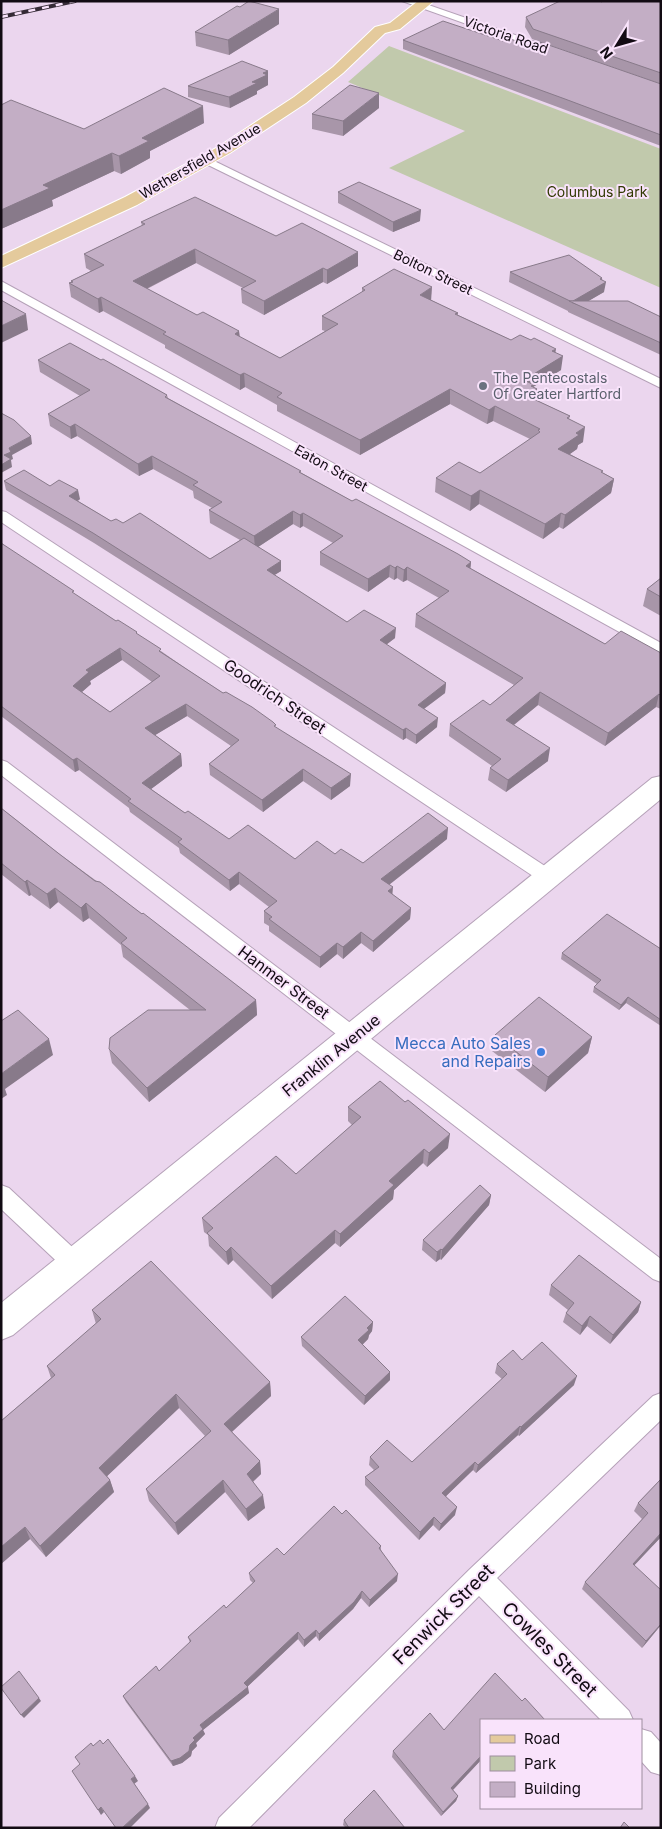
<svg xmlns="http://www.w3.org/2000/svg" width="662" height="1829" viewBox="0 0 662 1829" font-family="Inter,sans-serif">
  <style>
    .green { fill: #c1c9ac }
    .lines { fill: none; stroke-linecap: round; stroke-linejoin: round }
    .minor-casing { stroke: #b5a1b8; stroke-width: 2 }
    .secondary-casing { stroke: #b5a1b8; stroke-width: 2 }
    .primary-casing { stroke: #fff; stroke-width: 2 }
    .minor { fill: #fff; fill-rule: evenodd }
    .secondary { fill: #fff; fill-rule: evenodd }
    .primary { fill: #e4ca9c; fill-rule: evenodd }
    .rail-casing { stroke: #352b36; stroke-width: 4 }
    .rail { stroke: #f9e3fb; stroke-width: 2.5; stroke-dasharray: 7; stroke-linecap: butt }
    .wall { fill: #a896a9; fill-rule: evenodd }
    .shaded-wall { fill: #887a8a }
    .building { fill: #c3aec5; stroke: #887a8a; fill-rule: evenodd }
    .worship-dot { fill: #6b7280; stroke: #f9e3fb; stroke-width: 2 }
    .shop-dot { fill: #3f7fe0; stroke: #f9e3fb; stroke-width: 2 }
    .labels { text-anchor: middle; stroke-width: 4; stroke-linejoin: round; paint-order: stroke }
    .far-street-label { font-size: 14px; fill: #120b13; stroke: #f9e3fb }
    .far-park-label { font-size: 14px; fill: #313902; stroke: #f9e3fb }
    .far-worship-label { font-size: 14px; fill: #5b616d; stroke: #f9e3fb; text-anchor: start }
    .street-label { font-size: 16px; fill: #120b13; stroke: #f9e3fb }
    .shop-label { font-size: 16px; fill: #366cbe; stroke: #f9e3fb; text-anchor: end }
    .near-street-label { font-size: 19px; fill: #120b13; stroke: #f9e3fb }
  </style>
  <rect width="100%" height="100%" fill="#ebd6ee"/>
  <path class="green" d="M 389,46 L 661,149 L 661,288 L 389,168 L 465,131 L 348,82 Z"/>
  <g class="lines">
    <g class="minor-casing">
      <g id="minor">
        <path d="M 402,1 L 417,1 L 567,53 L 568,55 L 567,57 L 559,57 Z"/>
        <path d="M 206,157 L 661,379 L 661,388 L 202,162 L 200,160 Z"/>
        <path d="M 1,281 L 661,643 L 661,655 L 1,290 Z"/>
        <path d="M 1,511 L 6,512 L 554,872 L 557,877 L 554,882 L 548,884 L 542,882 L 1,522 Z"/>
        <path d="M 1,760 L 7,762 L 661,1259 L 661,1282 L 653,1279 L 1,775 Z"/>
        <path d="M 1,1185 L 9,1188 L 83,1257 L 86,1264 L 83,1271 L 75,1274 L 67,1271 L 1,1209 Z"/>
        <path d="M 661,1393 L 661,1420 L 497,1578 L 629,1711 L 633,1720 L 601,1720 L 479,1596 L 249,1828 L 215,1828 L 219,1818 L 470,1569 L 653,1396 Z"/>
        <path d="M 641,1729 L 651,1732 L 661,1743 L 661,1775 L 651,1772 L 641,1761 Z"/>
      </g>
    </g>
    <g class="secondary-casing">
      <path id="secondary" d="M 661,776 L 661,799 L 13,1335 L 1,1340 L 1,1303 L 652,778 Z"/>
    </g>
    <g class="primary-casing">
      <path id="primary" d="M 418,1 L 434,1 L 400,29 L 385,33 L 343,73 L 306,103 L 230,153 L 137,205 L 1,268 L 1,256 L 125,197 L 218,147 L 294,97 L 333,67 L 375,27 L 390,23 Z"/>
    </g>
    <use href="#minor" class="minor"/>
    <use href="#secondary" class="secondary"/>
    <use href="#primary" class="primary"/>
    <g class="rail-casing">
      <path id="rail" d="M 1,17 L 75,1"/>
    </g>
    <use href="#rail" class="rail"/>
  </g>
  <g class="wall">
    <path d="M 661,1 L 661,84 L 532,39 L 525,27 L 526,17 L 602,2 Z"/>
    <path d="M 279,24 L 229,55 L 196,46 L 195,32 Z"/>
    <path d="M 403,40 L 503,41 L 539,50 L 540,42 L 661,84 L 661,146 L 563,109 L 403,49 Z"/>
    <path d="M 268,71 L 268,85 L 257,91 L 257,94 L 230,108 L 188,97 L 188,86 Z"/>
    <path d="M 379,108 L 343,136 L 312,129 L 312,114 Z"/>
    <path d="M 204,123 L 150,151 L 150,158 L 121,174 L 114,171 L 52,200 L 53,206 L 1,229 L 84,129 Z"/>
    <path d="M 338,192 L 420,221 L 393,232 L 338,203 Z"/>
    <path d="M 141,222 L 276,236 L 358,266 L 327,284 L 323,282 L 264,315 L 242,303 L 241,289 L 243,288 L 196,263 L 147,289 L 197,315 L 239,331 L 240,337 L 280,358 L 325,331 L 322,330 L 322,316 L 362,292 L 362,288 L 431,300 L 458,313 L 458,315 L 511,340 L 555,352 L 561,370 L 533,387 L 536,400 L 570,416 L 569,419 L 583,442 L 578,445 L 577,449 L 570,454 L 614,479 L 611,493 L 563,529 L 559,527 L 543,539 L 479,504 L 470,511 L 435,492 L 436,478 L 480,473 L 530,439 L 493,421 L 487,424 L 450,404 L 360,455 L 277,411 L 277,405 L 245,387 L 240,390 L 165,348 L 165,345 L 103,311 L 99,313 L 71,297 L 69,283 L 71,282 L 71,281 L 91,271 L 86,268 L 84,254 L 142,226 Z"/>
    <path d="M 510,272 L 602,278 L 604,292 L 588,301 L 661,317 L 661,355 L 568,312 L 568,311 L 509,282 Z"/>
    <path d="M 38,360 L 101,360 L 167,395 L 168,398 L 352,501 L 471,562 L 470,568 L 605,644 L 661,653 L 661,709 L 656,707 L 605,746 L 538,705 L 514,725 L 548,761 L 506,792 L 488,780 L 490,768 L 492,766 L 449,736 L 450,724 L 490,705 L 514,685 L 415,627 L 416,614 L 439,598 L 407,580 L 403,582 L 397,578 L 394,580 L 389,577 L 368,592 L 320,565 L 320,552 L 333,543 L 303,526 L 300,528 L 293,524 L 258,547 L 281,561 L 281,571 L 274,575 L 347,622 L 395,638 L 386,645 L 446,683 L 445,693 L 424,709 L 437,727 L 416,744 L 406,738 L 403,740 L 94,543 L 6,490 L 4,481 L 50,486 L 80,499 L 78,501 L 111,521 L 123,523 L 210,559 L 240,540 L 210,523 L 209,510 L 212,508 L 194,498 L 193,491 L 153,469 L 139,476 L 77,436 L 71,439 L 50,426 L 48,414 L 80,396 L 40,372 Z"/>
    <path d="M 1,543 L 75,595 L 116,621 L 138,635 L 191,672 L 276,728 L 350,786 L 331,800 L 303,781 L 263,812 L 210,775 L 209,764 L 231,746 L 187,716 L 155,735 L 181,754 L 182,766 L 151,789 L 185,813 L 229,839 L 295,859 L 335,854 L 363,863 L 447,839 L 389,885 L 392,895 L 411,908 L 410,919 L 373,952 L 361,943 L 343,959 L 337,954 L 320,968 L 269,931 L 269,926 L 264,923 L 264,911 L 269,907 L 239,884 L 230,891 L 180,853 L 179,848 L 130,812 L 129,808 L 79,770 L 75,772 L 1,716 ZM 122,660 L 152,682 L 110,712 L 82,692 L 91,684 L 90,681 Z"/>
    <path d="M 661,578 L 661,616 L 643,606 L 647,589 Z"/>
    <path d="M 1,808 L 58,853 L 142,914 L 256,1000 L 257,1015 L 149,1102 L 112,1063 L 109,1049 L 190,1010 L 123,957 L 121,945 L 89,918 L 83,922 L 58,902 L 50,909 L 31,895 L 29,896 L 1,874 Z"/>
    <path d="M 661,949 L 661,1026 L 626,1003 L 619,1010 L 593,992 L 594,987 L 597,984 L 561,959 L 562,953 Z"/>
    <path d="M 495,1035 L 592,1037 L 588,1053 L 545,1092 L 492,1051 Z"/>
    <path d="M 348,1107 L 448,1148 L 427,1167 L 423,1163 L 394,1190 L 393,1199 L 340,1247 L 335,1243 L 272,1299 L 233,1260 L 228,1265 L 209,1246 L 208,1235 L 204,1232 L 202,1218 L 296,1174 L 352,1125 L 348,1121 Z"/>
    <path d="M 491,1195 L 489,1205 L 441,1260 L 440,1259 L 436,1262 L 422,1250 L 423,1240 Z"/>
    <path d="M 551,1285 L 641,1302 L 638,1312 L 610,1344 L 587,1326 L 580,1335 L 563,1322 L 566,1313 L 568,1310 L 549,1295 Z"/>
    <path d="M 92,1310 L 270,1382 L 271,1396 L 232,1432 L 260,1461 L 261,1474 L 253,1482 L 265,1508 L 248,1521 L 225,1492 L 178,1535 L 149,1501 L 146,1489 L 205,1436 L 179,1408 L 107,1476 L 110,1480 L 114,1492 L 46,1557 L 30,1539 L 1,1564 L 1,1421 L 51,1378 L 47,1366 L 96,1324 Z"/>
    <path d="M 373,1322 L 372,1331 L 369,1335 L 368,1339 L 362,1345 L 390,1380 L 364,1405 L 302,1346 L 301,1337 Z"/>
    <path d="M 522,1360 L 574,1385 L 519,1436 L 518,1435 L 476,1473 L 473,1470 L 446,1496 L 455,1515 L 439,1531 L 433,1525 L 419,1540 L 365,1485 L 365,1477 L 374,1470 L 369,1465 L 370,1457 L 412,1462 L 502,1379 L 495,1373 L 497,1364 Z"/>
    <path d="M 661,1479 L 661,1537 L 634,1565 L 661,1625 L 642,1648 L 582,1589 L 585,1582 L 642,1519 L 634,1511 L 638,1503 Z"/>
    <path d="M 342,1514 L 381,1546 L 381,1550 L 397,1581 L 369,1607 L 361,1598 L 353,1609 L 319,1641 L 316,1636 L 304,1647 L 298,1639 L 247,1687 L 249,1693 L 203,1730 L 205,1734 L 196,1743 L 197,1746 L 192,1751 L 191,1756 L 182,1763 L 173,1766 L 126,1702 L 123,1696 L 159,1671 L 190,1643 L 188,1637 L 226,1608 L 253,1583 L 250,1580 L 249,1573 L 284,1555 Z"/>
    <path d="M 522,1701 L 545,1720 L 481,1720 L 481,1760 L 453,1790 L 458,1796 L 456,1801 L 441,1816 L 392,1757 L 393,1751 L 444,1730 Z"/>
    <path d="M 344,1820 L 405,1828 L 346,1828 L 343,1825 Z"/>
  </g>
  <g class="shaded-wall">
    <path d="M 279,9 L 279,24 L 229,55 L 228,40 Z"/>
    <path d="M 268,71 L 268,85 L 257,91 L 257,94 L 230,108 L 229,97 L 252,82 L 263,73 Z"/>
    <path d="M 379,93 L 379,108 L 343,136 L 343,121 Z"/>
    <path d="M 203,106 L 204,123 L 150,151 L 150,158 L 121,174 L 119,156 L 142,138 Z"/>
    <path d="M 112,153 L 114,171 L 52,200 L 53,206 L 1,229 L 1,210 L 43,185 Z"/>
    <path d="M 421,210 L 420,221 L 393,232 L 393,222 Z"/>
    <path d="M 195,249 L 196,263 L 134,295 L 133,281 Z"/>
    <path d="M 358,252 L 358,266 L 327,284 L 327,270 Z"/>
    <path d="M 323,268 L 323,282 L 264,315 L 264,301 Z"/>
    <path d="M 602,278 L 601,284 L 606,282 L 604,292 L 580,306 L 572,303 Z"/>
    <path d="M 432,287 L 431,302 L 420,295 Z"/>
    <path d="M 101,297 L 103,311 L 99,313 L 98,299 Z"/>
    <path d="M 26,314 L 28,330 L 1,343 L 1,326 Z"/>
    <path d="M 239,331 L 240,346 L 235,334 Z"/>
    <path d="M 556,349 L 554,361 L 563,356 L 561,370 L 533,387 L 537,389 L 535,404 L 527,396 L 524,380 L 552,351 Z"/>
    <path d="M 244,373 L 245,387 L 240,390 L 240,375 Z"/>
    <path d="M 450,389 L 450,404 L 360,455 L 360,440 Z"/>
    <path d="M 495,406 L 493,421 L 487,424 L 489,410 Z"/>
    <path d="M 75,424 L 77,436 L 71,439 L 70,427 Z"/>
    <path d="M 585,427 L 583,442 L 578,445 L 577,449 L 557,463 L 558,449 L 576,433 Z"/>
    <path d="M 31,436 L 32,444 L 12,455 L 13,459 L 11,460 L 12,467 L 1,473 L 1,465 L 4,455 L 9,448 Z"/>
    <path d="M 152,456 L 153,469 L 139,476 L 138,464 Z"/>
    <path d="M 614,479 L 611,493 L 563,529 L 565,515 Z"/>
    <path d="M 78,490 L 80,499 L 71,505 L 69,496 Z"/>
    <path d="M 480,490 L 479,504 L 470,511 L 471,496 Z"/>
    <path d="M 293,511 L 293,524 L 255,549 L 254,536 Z"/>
    <path d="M 303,513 L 303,526 L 300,528 L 300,515 Z"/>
    <path d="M 561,513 L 559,527 L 543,539 L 545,524 Z"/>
    <path d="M 281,561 L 281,571 L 267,580 L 267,570 Z"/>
    <path d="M 471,562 L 470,574 L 466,566 Z"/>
    <path d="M 390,565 L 389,577 L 368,592 L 368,579 Z"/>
    <path d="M 397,566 L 397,578 L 394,580 L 395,568 Z"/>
    <path d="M 407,567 L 407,580 L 403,582 L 404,570 Z"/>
    <path d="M 396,628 L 395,638 L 379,650 L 380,640 Z"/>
    <path d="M 120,648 L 122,660 L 90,681 L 91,684 L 75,698 L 73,686 L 86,670 Z"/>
    <path d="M 446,683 L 445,693 L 417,714 L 418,705 Z"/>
    <path d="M 540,692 L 538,705 L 505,732 L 506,720 Z"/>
    <path d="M 659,694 L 656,707 L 605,746 L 608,733 Z"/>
    <path d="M 186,704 L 187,716 L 147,740 L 145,728 Z"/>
    <path d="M 438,718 L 437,727 L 416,744 L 416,735 Z"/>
    <path d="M 406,728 L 406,738 L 403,740 L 403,730 Z"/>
    <path d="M 550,748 L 548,761 L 506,792 L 508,780 Z"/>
    <path d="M 181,754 L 182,766 L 143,795 L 142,783 Z"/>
    <path d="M 77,758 L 79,770 L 75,772 L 73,760 Z"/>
    <path d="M 303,769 L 303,781 L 263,812 L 262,800 Z"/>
    <path d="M 351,774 L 350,786 L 331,800 L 331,788 Z"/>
    <path d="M 448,828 L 447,839 L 381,891 L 381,879 Z"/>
    <path d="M 239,872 L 239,884 L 230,891 L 229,880 Z"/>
    <path d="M 27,880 L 31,895 L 29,896 L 25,882 Z"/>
    <path d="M 393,887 L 392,899 L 388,891 Z"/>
    <path d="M 55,888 L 58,902 L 50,909 L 47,894 Z"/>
    <path d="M 86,903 L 89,918 L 83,922 L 81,908 Z"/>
    <path d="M 411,908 L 410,919 L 373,952 L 373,941 Z"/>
    <path d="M 361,932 L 361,943 L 343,959 L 343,947 Z"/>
    <path d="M 337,943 L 337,954 L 320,968 L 320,957 Z"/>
    <path d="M 628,997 L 626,1003 L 619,1010 L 621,1005 Z"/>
    <path d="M 256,1000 L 257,1015 L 149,1102 L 147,1088 Z"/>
    <path d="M 592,1037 L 588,1053 L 545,1092 L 548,1077 Z"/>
    <path d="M 49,1039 L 53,1055 L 5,1089 L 7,1095 L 1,1099 L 1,1074 Z"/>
    <path d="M 450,1134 L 448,1148 L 427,1167 L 429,1153 Z"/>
    <path d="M 424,1149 L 423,1163 L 394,1190 L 393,1199 L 340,1247 L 340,1234 L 389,1181 Z"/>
    <path d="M 491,1195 L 489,1205 L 441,1260 L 442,1250 Z"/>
    <path d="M 335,1230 L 335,1243 L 272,1299 L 271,1286 Z"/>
    <path d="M 231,1247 L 233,1260 L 228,1265 L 226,1252 Z"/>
    <path d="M 441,1249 L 440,1259 L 436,1262 L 437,1252 Z"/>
    <path d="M 641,1302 L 638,1312 L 610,1344 L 613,1335 Z"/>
    <path d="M 590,1316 L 587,1326 L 580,1335 L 582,1326 Z"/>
    <path d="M 373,1322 L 372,1331 L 369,1335 L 368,1339 L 358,1349 L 358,1340 L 367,1328 Z"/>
    <path d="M 390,1372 L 390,1380 L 364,1405 L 365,1396 Z"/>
    <path d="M 577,1376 L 574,1385 L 519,1436 L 521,1427 Z"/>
    <path d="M 270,1382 L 271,1396 L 226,1437 L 224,1424 Z"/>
    <path d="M 176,1394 L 179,1408 L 103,1480 L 99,1468 Z"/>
    <path d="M 520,1426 L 518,1435 L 476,1473 L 478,1465 Z"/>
    <path d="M 260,1461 L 261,1474 L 248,1486 L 247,1474 Z"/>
    <path d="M 475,1462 L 473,1470 L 441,1501 L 442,1493 Z"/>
    <path d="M 110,1480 L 114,1492 L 46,1557 L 40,1546 Z"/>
    <path d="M 223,1480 L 225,1492 L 178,1535 L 175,1523 Z"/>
    <path d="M 263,1495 L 265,1508 L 248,1521 L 246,1509 Z"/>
    <path d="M 457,1507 L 455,1515 L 439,1531 L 441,1524 Z"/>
    <path d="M 434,1517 L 433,1525 L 419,1540 L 420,1532 Z"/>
    <path d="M 25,1527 L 30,1539 L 1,1564 L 1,1547 Z"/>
    <path d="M 661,1533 L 661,1537 L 629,1571 L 633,1564 Z"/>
    <path d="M 398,1574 L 397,1581 L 369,1607 L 370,1600 Z"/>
    <path d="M 362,1591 L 361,1598 L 353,1609 L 319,1641 L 319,1634 Z"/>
    <path d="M 661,1624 L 661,1625 L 642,1648 L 646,1641 Z"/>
    <path d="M 316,1630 L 316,1636 L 304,1647 L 304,1640 Z"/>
    <path d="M 298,1632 L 298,1639 L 245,1689 L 244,1683 Z"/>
    <path d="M 248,1687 L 249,1693 L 203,1730 L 205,1734 L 196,1743 L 197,1746 L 192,1751 L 191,1756 L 182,1763 L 173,1766 L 171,1761 L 190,1745 L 200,1725 Z"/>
    <path d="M 39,1698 L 41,1701 L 24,1718 L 21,1715 Z"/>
    <path d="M 481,1756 L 481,1760 L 450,1793 L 451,1788 Z"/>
    <path d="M 135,1776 L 138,1781 L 134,1784 L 131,1779 Z"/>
    <path d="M 458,1796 L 456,1801 L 441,1816 L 443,1812 Z"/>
    <path d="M 148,1804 L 150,1808 L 130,1828 L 122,1828 Z"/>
    <path d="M 101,1807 L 104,1812 L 101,1815 L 98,1810 Z"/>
  </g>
  <g class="building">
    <path d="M 249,1 L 279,9 L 228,40 L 195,32 L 237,6 L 240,7 Z"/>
    <path d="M 560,1 L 599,1 L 602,2 L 603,1 L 661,1 L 661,73 L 533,29 L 526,17 Z"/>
    <path d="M 443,21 L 503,41 L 508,38 L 546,52 L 540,42 L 661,84 L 661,135 L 565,99 L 403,40 Z"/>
    <path d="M 242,61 L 268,71 L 263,73 L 267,75 L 252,82 L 257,83 L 229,97 L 188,86 Z"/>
    <path d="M 350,85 L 379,93 L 343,121 L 312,114 Z"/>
    <path d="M 164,88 L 203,106 L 142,138 L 149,141 L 119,156 L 112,153 L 43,185 L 50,188 L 1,210 L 1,105 L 11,100 L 84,129 Z"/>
    <path d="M 359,182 L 421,210 L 393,222 L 338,192 Z"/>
    <path d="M 195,197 L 276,236 L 302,223 L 358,252 L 327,270 L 323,268 L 264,301 L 241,289 L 256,281 L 195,249 L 133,281 L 197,315 L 203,312 L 239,331 L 235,334 L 280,358 L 338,324 L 322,316 L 365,290 L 362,288 L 394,269 L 432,287 L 420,295 L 458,313 L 455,314 L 511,340 L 520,335 L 531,340 L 534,338 L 556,349 L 552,351 L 563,356 L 524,380 L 534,385 L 531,386 L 537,389 L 527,396 L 570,416 L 567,418 L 585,427 L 576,433 L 579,435 L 558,449 L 603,471 L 601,472 L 614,479 L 565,515 L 561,513 L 545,524 L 480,490 L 471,496 L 436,478 L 459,462 L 480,473 L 540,432 L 538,430 L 540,429 L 495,406 L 489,410 L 450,389 L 360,440 L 277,397 L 282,393 L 244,373 L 240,375 L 163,334 L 166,332 L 101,297 L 98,299 L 69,283 L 73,282 L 71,281 L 104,265 L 84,254 L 145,224 L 141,222 Z"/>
    <path d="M 569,255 L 602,278 L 600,279 L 606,282 L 573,301 L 570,301 L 510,272 Z"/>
    <path d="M 1,300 L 26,314 L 1,326 Z"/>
    <path d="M 569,301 L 628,301 L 661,317 L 661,343 Z"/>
    <path d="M 70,343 L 101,360 L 103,359 L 167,395 L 165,397 L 301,471 L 299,472 L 352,501 L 356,499 L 458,554 L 471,562 L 466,566 L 605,644 L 621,631 L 661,653 L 661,696 L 659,694 L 608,733 L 540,692 L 506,720 L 550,748 L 508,780 L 490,768 L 501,759 L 450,724 L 483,700 L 490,705 L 523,678 L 416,614 L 449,591 L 407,567 L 404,570 L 397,566 L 395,568 L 390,565 L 368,579 L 320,552 L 343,536 L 303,513 L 300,515 L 293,511 L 254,536 L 209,510 L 222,502 L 193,485 L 198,482 L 152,456 L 138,464 L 75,424 L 70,427 L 48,414 L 90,390 L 38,360 Z"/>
    <path d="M 1,413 L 14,420 L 31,436 L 9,448 L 11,452 L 4,455 L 11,459 L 1,465 Z"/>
    <path d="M 24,470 L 50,486 L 59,480 L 78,490 L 69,496 L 111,521 L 116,519 L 123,523 L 140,513 L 210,559 L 244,538 L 281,561 L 267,570 L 347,622 L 364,610 L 396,628 L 380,640 L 446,683 L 418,705 L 438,718 L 416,735 L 406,728 L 403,730 L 93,533 L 4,481 Z"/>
    <path d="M 1,543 L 74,591 L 72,592 L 116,621 L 118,620 L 137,632 L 136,633 L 161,649 L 159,651 L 223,693 L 226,692 L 252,707 L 273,722 L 276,725 L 274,726 L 351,774 L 331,788 L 303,769 L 262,800 L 209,764 L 239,740 L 186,704 L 145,728 L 181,754 L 142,783 L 185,813 L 188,811 L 229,839 L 248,825 L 295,859 L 317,841 L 335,854 L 341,849 L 363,863 L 428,813 L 448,828 L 381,879 L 393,887 L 388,891 L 411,908 L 373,941 L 361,932 L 343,947 L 337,943 L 320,957 L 269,919 L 272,917 L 264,911 L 277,901 L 239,872 L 229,880 L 178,842 L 182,839 L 128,801 L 131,799 L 77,758 L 73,760 L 1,706 ZM 120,648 L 160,676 L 110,712 L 73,686 L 89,672 L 86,670 Z"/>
    <path d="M 661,578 L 661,597 L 647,589 Z"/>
    <path d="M 1,808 L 58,853 L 95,881 L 100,882 L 142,914 L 143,913 L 256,1000 L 147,1088 L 109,1049 L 110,1038 L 148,1010 L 206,1010 L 121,943 L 127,938 L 86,903 L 81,908 L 55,888 L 47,894 L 27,880 L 25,882 L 1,863 Z"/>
    <path d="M 607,914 L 661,949 L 661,1020 L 628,997 L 621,1005 L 594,987 L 601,980 L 562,953 Z"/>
    <path d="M 539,997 L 592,1037 L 548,1077 L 495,1035 Z"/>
    <path d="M 18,1010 L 49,1039 L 1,1074 L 1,1021 Z"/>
    <path d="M 380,1081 L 405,1102 L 408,1100 L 450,1134 L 429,1153 L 424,1149 L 389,1181 L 394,1185 L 340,1234 L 335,1230 L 271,1286 L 231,1247 L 226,1252 L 207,1233 L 213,1228 L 202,1218 L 276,1156 L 296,1174 L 361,1117 L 348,1107 Z"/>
    <path d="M 480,1185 L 491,1195 L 442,1250 L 441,1249 L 437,1252 L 423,1240 Z"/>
    <path d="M 579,1255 L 641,1302 L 613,1335 L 590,1316 L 582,1326 L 566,1313 L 574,1303 L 551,1285 Z"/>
    <path d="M 151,1261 L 270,1382 L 224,1424 L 260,1461 L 247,1474 L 263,1495 L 246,1509 L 223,1480 L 175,1523 L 146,1489 L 211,1431 L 176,1394 L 99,1468 L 110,1480 L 40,1546 L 25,1527 L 1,1547 L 1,1421 L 55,1375 L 47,1366 L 101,1319 L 92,1310 Z"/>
    <path d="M 345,1296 L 373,1322 L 367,1328 L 369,1330 L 358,1340 L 390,1372 L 365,1396 L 301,1337 Z"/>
    <path d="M 542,1342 L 577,1376 L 521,1427 L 520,1426 L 478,1465 L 475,1462 L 442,1493 L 457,1507 L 441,1524 L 434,1517 L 420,1532 L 365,1477 L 379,1467 L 370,1457 L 387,1440 L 412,1462 L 507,1374 L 497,1364 L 513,1350 L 522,1360 Z"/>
    <path d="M 661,1479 L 661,1533 L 633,1564 L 661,1590 L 661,1624 L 646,1641 L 585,1582 L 648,1513 L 638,1503 Z"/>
    <path d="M 334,1506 L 342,1514 L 346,1510 L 381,1546 L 379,1548 L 398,1574 L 370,1600 L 362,1591 L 354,1602 L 319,1634 L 316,1630 L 304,1640 L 298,1632 L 244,1683 L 248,1687 L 200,1725 L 203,1729 L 193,1738 L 195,1740 L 190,1745 L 189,1751 L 180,1758 L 171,1761 L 123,1696 L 156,1666 L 159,1671 L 191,1641 L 188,1637 L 224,1605 L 226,1608 L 255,1581 L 249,1573 L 277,1548 L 284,1555 Z"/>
    <path d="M 19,1671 L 39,1698 L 21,1715 L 1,1688 L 1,1687 Z"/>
    <path d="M 495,1673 L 522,1701 L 525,1698 L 545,1720 L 481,1720 L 481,1756 L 451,1788 L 458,1796 L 443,1812 L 393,1751 L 430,1713 L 444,1730 Z"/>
    <path d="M 108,1739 L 135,1776 L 131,1779 L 148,1804 L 122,1828 L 116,1828 L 101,1807 L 98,1810 L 72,1771 L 80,1764 L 75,1757 L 91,1743 L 93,1746 L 100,1740 L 103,1744 Z"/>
    <path d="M 374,1790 L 405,1828 L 349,1828 L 344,1820 Z"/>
    <path d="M 624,1822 L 630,1828 L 620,1828 Z"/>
  </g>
  <circle class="worship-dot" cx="483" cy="386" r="5"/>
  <circle class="shop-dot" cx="541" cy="1052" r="5"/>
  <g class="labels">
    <g class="far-street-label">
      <text transform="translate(506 35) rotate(19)" y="5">Victoria Road</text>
      <text transform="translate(200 161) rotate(-30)" y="5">Wethersfield Avenue</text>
      <text transform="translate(433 272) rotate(26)" y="5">Bolton Street</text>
      <text transform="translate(331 468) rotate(29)" y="5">Eaton Street</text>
    </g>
    <g class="far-park-label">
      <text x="597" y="197">Columbus Park</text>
    </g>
    <g class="far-worship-label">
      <text x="493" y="383">The Pentecostals<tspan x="493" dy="16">Of Greater Hartford</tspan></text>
    </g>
    <g class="street-label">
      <text transform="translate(275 696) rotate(34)" y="6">Goodrich Street</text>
      <text transform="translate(284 982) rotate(37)" y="6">Hanmer Street</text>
      <text transform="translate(331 1055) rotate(-39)" y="6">Franklin Avenue</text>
    </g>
    <g class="shop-label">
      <text x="531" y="1049">Mecca Auto Sales<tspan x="531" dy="18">and Repairs</tspan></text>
    </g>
    <g class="near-street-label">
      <text transform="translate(443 1614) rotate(-45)" y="7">Fenwick Street</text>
      <text transform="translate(550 1649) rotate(45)" y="7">Cowles Street</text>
    </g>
  </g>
  <rect width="662" height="1829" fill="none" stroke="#120b13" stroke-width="5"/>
  <rect x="480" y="1719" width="162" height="90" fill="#f9e3fb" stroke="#9d8d9e"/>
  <rect x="490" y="1735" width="25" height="8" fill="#e4ca9c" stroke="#9d8d9e"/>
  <text x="524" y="1744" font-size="15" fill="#120b13">Road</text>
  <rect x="490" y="1756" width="25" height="15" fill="#c1c9ac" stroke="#9d8d9e"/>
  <text x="524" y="1769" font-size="15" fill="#120b13">Park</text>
  <rect x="490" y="1782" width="25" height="15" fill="#c3aec5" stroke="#9d8d9e"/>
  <text x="524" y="1794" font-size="15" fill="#120b13">Building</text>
  <g transform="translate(617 45) rotate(233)" stroke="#f9e3fb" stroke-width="4" paint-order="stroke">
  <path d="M0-4L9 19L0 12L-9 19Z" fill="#120b13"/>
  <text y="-8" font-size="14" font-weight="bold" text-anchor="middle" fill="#120b13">N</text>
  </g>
</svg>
